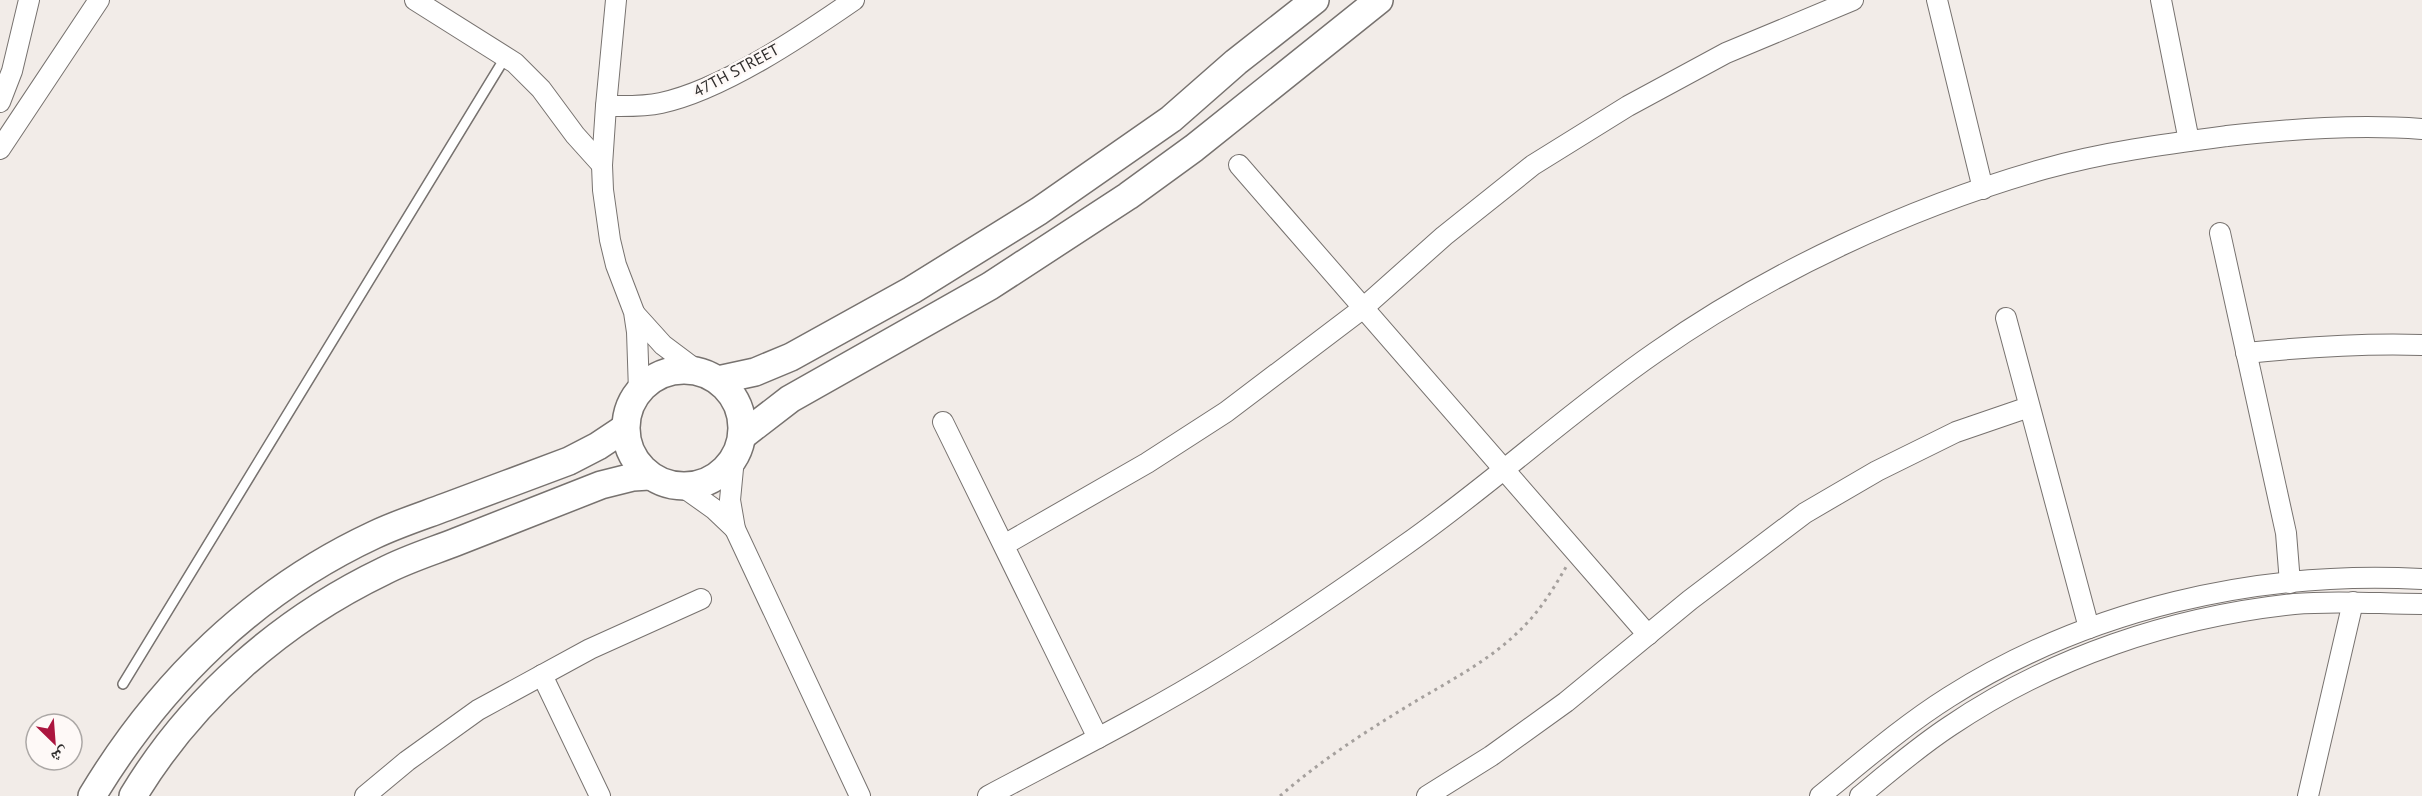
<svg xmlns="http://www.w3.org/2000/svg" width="2422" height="796" viewBox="0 0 2422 796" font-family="'PT Sans','Noto Naskh Arabic',sans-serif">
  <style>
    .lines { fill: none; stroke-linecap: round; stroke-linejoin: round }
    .lane-casing { stroke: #77726f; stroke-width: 12 }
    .street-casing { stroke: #77726f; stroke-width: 22 }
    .secondary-casing { stroke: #77726f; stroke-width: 30 }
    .path { stroke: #a5a09d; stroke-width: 3; stroke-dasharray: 3 4.5; stroke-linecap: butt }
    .lane { stroke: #fff; stroke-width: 9 }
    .street { stroke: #fff; stroke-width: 20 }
    .secondary { stroke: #fff; stroke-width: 27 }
    .labels { text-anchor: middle; stroke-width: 5; stroke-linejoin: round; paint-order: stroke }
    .street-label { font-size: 16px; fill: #302e2d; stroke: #fef9f7 }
  </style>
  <rect width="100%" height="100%" fill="#f2ece8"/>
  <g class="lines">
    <g class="lane-casing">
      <path id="lane" d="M 123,684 L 506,56"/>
    </g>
    <g class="street-casing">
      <g id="street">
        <path d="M 415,0 L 515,63 L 541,89 L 575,135 L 602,165"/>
        <path d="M 616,0 L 606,106 L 602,165 L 603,190 L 610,240 L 616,265 L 634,312 L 637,332 L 639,391"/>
        <path d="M 1937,0 L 1983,189"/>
        <path d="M 2161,0 L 2189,141"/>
        <path d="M 0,102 L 12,71 L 29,0"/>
        <path d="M 606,106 C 624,106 643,107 661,103 C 722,90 802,36 854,0"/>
        <path d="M 0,149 L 99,0"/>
        <path d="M 1239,165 L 1648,635"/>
        <path d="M 2220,233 L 2286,533 L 2290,583"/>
        <path d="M 635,314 L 663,345 L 699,372"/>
        <path d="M 2006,318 L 2089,628"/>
        <path d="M 2246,353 C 2305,347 2363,343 2422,345"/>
        <path d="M 943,422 L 1098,738"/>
        <path d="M 734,458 L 730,500 L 735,529 L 860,796"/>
        <path d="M 683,487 L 714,509 L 735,529"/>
        <path d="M 1004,545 L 1147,463 L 1226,412 L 1362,309 L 1444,236 L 1533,165 L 1628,106 L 1726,53 L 1853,0"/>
        <path d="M 542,675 L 600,796"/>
        <path d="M 365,796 L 407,761 L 478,710 L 590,649 L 701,599"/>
        <path d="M 988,796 C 1067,754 1147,714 1223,667 C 1285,629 1346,587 1405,545 C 1492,484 1569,412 1656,352 C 1770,272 1910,207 2044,169 C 2104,152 2166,144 2227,136 C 2292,129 2358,124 2422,129"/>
        <path d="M 1427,796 L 1491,756 L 1566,702 L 1690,600 L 1805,513 L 1877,471 L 1956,432 L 2029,407"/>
        <path d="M 1820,796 C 1862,762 1903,726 1949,697 C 2088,609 2258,570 2422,579"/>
        <path d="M 1860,796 C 1889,772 1918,747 1950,726 C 2052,657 2172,617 2294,604 C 2337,600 2380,604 2422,604"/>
        <path d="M 2308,796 L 2353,602"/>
      </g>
    </g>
    <g class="secondary-casing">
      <g id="secondary">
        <circle cx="684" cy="428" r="58"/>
        <path d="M 718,380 L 755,372 L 791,357 L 912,290 L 1039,211 L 1171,119 L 1236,62 L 1315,0"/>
        <path d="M 742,436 L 790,399 L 990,286 L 1128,196 L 1194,148 L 1379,0"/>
        <path d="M 92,796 C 160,683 254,591 374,535 C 397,524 422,516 446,507 C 487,492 528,476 569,461 L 598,446 L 625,428"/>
        <path d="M 133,796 C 192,698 282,620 384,571 C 407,559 433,551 456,542 C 504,523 553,504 601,485 L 633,477 L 649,476"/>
      </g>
    </g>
    <path class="path" d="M 1280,796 C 1320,761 1365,732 1411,704 C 1451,680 1495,658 1527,623 C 1543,606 1555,586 1566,567"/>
    <use href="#lane" class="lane"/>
    <use href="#street" class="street"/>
    <use href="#secondary" class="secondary"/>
  </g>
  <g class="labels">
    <g class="street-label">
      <text transform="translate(736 70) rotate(-28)" y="6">47TH STREET</text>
    </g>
  </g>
  <g transform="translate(54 742) rotate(155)"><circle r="28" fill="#fef9f7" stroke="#aca8a6" stroke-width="1.5"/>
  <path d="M0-4.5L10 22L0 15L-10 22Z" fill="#ab153e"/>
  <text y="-9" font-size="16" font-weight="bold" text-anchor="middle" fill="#302e2d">ش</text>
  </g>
</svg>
